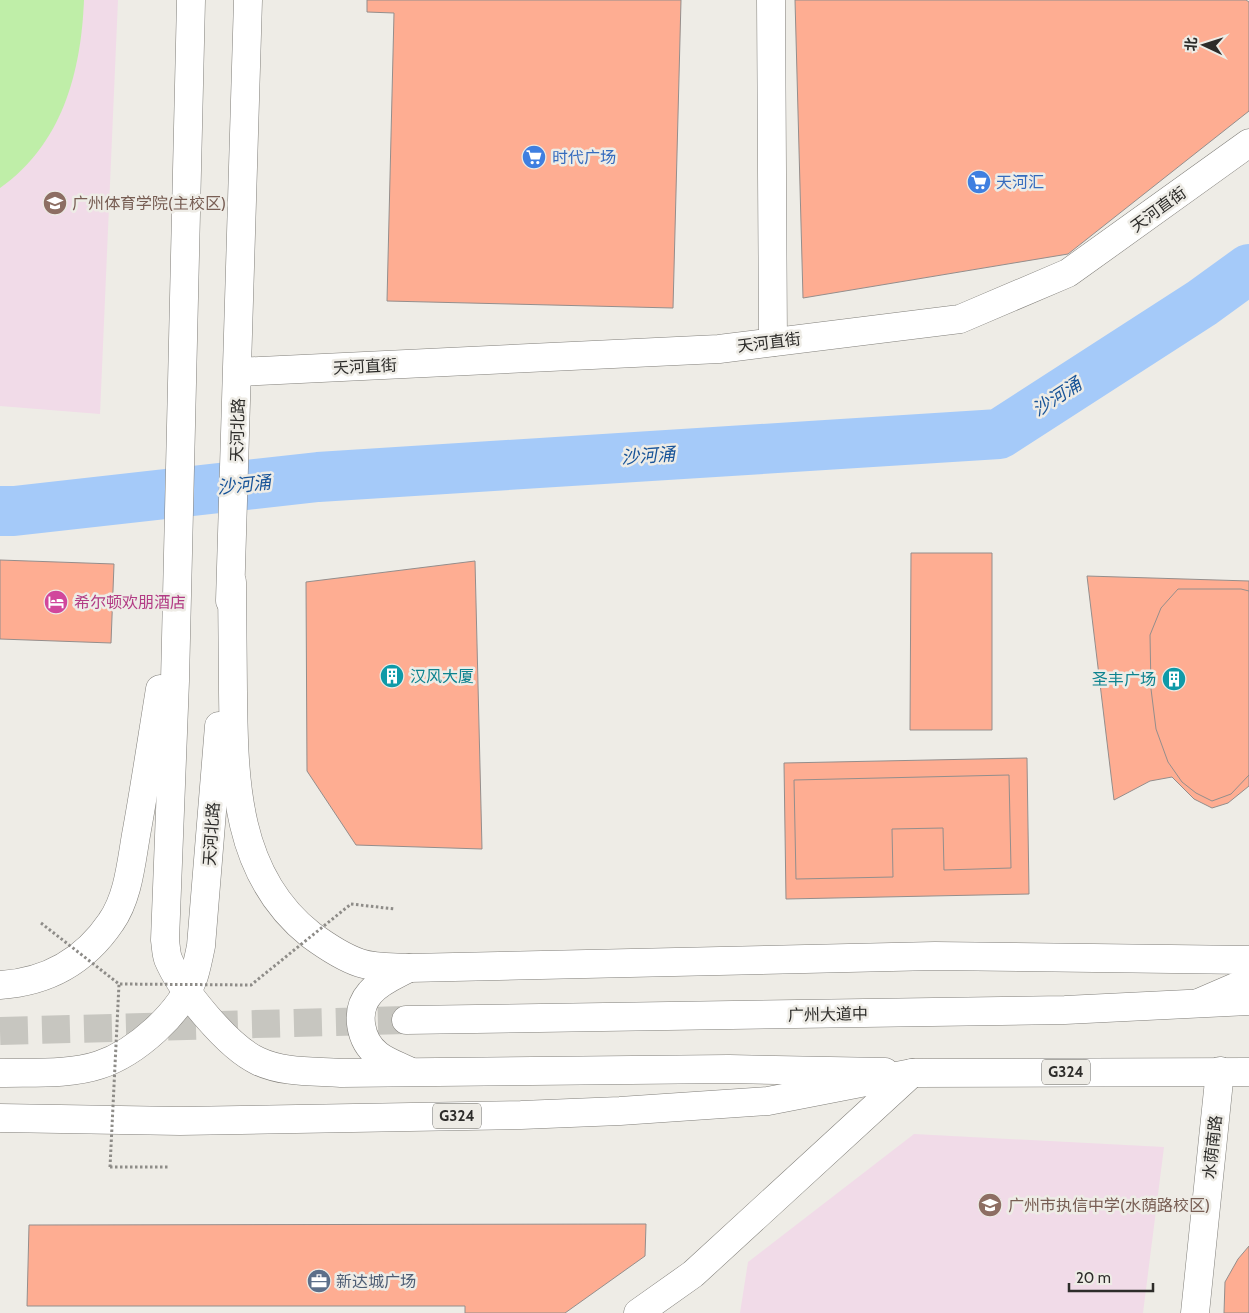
<svg xmlns="http://www.w3.org/2000/svg" width="1249" height="1313" viewBox="0 0 1249 1313" font-family="Cabin,'Noto Sans SC',sans-serif">
  <style>
    .education { fill: #f1dbe8 }
    .green { fill: #bfeea8 }
    .lines { fill: none; stroke-linecap: round; stroke-linejoin: round }
    .river { stroke: #a5caf9; stroke-width: 50 }
    .building { fill: #fead92; stroke: #948e8c }
    .highway-tunnel { stroke: #c7c6c0; stroke-width: 28; stroke-dasharray: 28 14; stroke-linecap: butt }
    .minor-casing { stroke: #817f7a; stroke-width: 29 }
    .major-casing { stroke: #817f7a; stroke-width: 29 }
    .highway-casing { stroke: #817f7a; stroke-width: 29 }
    .path { stroke: #8e8c88; stroke-width: 3; stroke-dasharray: 2.5 2.5; stroke-linecap: butt }
    .minor { stroke: #fff; stroke-width: 28 }
    .major { stroke: #fff; stroke-width: 28 }
    .highway { stroke: #fff; stroke-width: 28 }
    .path-bridge { stroke: #8e8c88; stroke-width: 3; stroke-dasharray: 2.5 2.5; stroke-linecap: butt }
    .labels { text-anchor: middle; stroke-width: 5; stroke-linejoin: round; paint-order: stroke }
    .shield { fill: #eeece6; stroke: #676662; stroke-width: 1 }
    .shield-label { font-size: 15px; font-weight: bold; fill: #2d2c2a }
    .shop-label { font-size: 16px; fill: #366cbe; stroke: #eeece6; text-anchor: start }
    .education-label { font-size: 16px; fill: #785e54; stroke: #eeece6; text-anchor: start }
    .street-label { font-size: 16px; fill: #2d2c2a; stroke: #eeece6 }
    .hotel-label { font-size: 16px; fill: #b23c85; stroke: #eeece6; text-anchor: start }
    .culture-label { font-size: 16px; fill: #0d838f; stroke: #eeece6; text-anchor: start }
    .service-label { font-size: 16px; fill: #4e5e75; stroke: #eeece6; text-anchor: start }
    .water-label { font-size: 18px; font-style: italic; fill: #185498; stroke: #eeece6 }
  </style>
  <rect width="100%" height="100%" fill="#eeece6"/>
  <g class="education">
    <path d="M 0,0 L 118,0 L 100,414 L 0,406 Z"/>
    <path d="M 914,1134 L 1164,1147 L 1143,1313 L 740,1313 L 748,1262 Z"/>
  </g>
  <path class="green" d="M 0,0 L 84,0 C 81,73 62,144 0,188 Z"/>
  <g class="lines">
    <path class="river" d="M 0,511 L 14,511 L 318,477 L 999,434 L 1202,303 L 1249,269"/>
  </g>
  <g class="building">
    <path d="M 367,0 L 681,0 L 673,308 L 387,301 L 394,13 L 367,12 Z"/>
    <path d="M 795,0 L 1246,0 L 1249,2 L 1249,111 L 1068,254 L 803,298 Z"/>
    <path d="M 911,553 L 992,553 L 992,730 L 910,730 Z"/>
    <path d="M 0,560 L 114,564 L 111,643 L 0,639 Z"/>
    <path d="M 475,561 L 482,849 L 356,845 L 307,771 L 306,582 Z"/>
    <path d="M 1087,576 L 1249,581 L 1249,786 L 1228,803 L 1212,808 L 1194,799 L 1172,777 L 1150,781 L 1114,800 Z"/>
    <path d="M 1178,589 L 1241,589 L 1249,591 L 1249,775 L 1231,794 L 1212,801 L 1196,793 L 1182,782 L 1168,762 L 1156,729 L 1151,689 L 1150,635 L 1161,608 Z"/>
    <path d="M 1027,758 L 1029,894 L 786,899 L 784,763 Z"/>
    <path d="M 1009,775 L 1011,868 L 944,870 L 943,828 L 892,829 L 893,877 L 796,879 L 794,780 Z"/>
    <path d="M 646,1224 L 645,1256 L 565,1313 L 465,1313 L 465,1306 L 27,1306 L 29,1225 Z"/>
    <path d="M 1249,1246 L 1249,1313 L 1224,1313 L 1225,1282 L 1238,1259 Z"/>
  </g>
  <g class="lines">
    <path class="highway-tunnel" d="M 0,1031 L 406,1020"/>
    <g class="minor-casing">
      <g id="minor">
        <path d="M 771,0 L 773,342"/>
        <path d="M 238,372 L 719,349 L 960,319 L 1068,273 L 1249,143"/>
        <path d="M 638,1313 L 693,1274 L 912,1073"/>
        <path d="M 1195,1313 L 1220,1071"/>
      </g>
    </g>
    <g class="major-casing">
      <g id="major">
        <path d="M 191,0 L 175,681 L 165,940 C 166,947 166,953 168,959 C 181,990 228,1047 258,1061 C 283,1073 314,1071 341,1073 L 729,1069 L 885,1072"/>
        <path d="M 232,582 C 232,619 233,656 233,692 C 234,781 235,875 311,935 C 326,946 342,957 360,963 C 375,968 394,967 409,968 L 935,956 L 1249,960"/>
        <path d="M 230,601 L 248,0"/>
        <path d="M 0,985 C 47,982 84,962 111,922 C 128,898 131,864 136,835 C 145,786 152,738 160,689"/>
        <path d="M 1198,1003 L 1249,981"/>
        <path d="M 409,1071 C 399,1066 387,1062 378,1055 C 360,1041 354,1011 370,993 C 380,981 396,975 409,968"/>
        <path d="M 0,1073 C 31,1072 69,1075 99,1065 C 136,1053 181,1013 194,976 C 197,966 199,956 201,946 L 219,726"/>
      </g>
    </g>
    <g class="highway-casing">
      <g id="highway">
        <path d="M 406,1020 L 1065,1010 L 1249,1001"/>
        <path d="M 0,1118 L 180,1121 L 521,1115 L 620,1111 L 768,1101 L 912,1073 L 1249,1072"/>
      </g>
    </g>
    <g class="path">
      <path d="M 351,904 L 395,909"/>
      <path d="M 110,1167 L 170,1167"/>
    </g>
    <use href="#minor" class="minor"/>
    <use href="#major" class="major"/>
    <use href="#highway" class="highway"/>
    <g class="path-bridge">
      <path d="M 41,923 L 119,984 L 251,985 L 351,904"/>
      <path d="M 110,1167 L 119,984"/>
    </g>
  </g>
  <defs>
    <g id="supermarket-disc" transform="scale(1.25)"><circle r="9.5" fill="#3f7fe0" stroke="#eeece6"/><path d="M-6-5.5h2.5l.6 2H6L4.5 2H-2.5L-4.4-4H-6ZM-1.5 3.2a1.3 1.3 0 1 0 .1 0ZM3 3.2a1.3 1.3 0 1 0 .1 0Z" fill="#fff"/></g>
    <g id="university-disc" transform="scale(1.25)"><circle r="9.5" fill="#8d6e63" stroke="#eeece6"/><path d="M0-5L7-2L0 1L-7-2ZM-4 1L0 2.5L4 1V4Q0 6-4 4Z" fill="#fff"/></g>
    <g id="hotel-disc" transform="scale(1.25)"><circle r="9.5" fill="#d1479c" stroke="#eeece6"/><path d="M-6-4.5h1.5V1H6V5H4.5V3h-9V5H-6ZM-4 0a1.8 1.8 0 1 1 3.6 0ZM.5 0V-2.5h3Q6-2.5 6 0Z" fill="#fff"/></g>
    <g id="building-disc" transform="scale(1.25)"><circle r="9.5" fill="#0f9aa8" stroke="#eeece6"/><path d="M-4-6H4V6H1V3H-1V6H-4ZM-2.5-4.3h1.7v1.8h-1.7ZM.8-4.3h1.7v1.8H.8ZM-2.5-1h1.7V.8h-1.7ZM.8-1h1.7V.8H.8Z" fill="#fff"/></g>
    <g id="school-disc" transform="scale(1.25)"><circle r="9.5" fill="#8d6e63" stroke="#eeece6"/><path d="M0-5L7-2L0 1L-7-2ZM-4 1L0 2.5L4 1V4Q0 6-4 4Z" fill="#fff"/></g>
    <g id="office-disc" transform="scale(1.25)"><circle r="9.5" fill="#5c6f8a" stroke="#eeece6"/><path d="M-6-3h4V-5.5h4V-3h4V5H-6ZM-1-4.5V-3h2v-1.5ZM-6 0V1H6V0Z" fill="#fff"/></g>
  </defs>
  <g fill-rule="evenodd">
    <use href="#supermarket-disc" x="534" y="157"/>
    <use href="#supermarket-disc" x="979" y="182"/>
    <use href="#university-disc" x="55" y="203"/>
    <use href="#hotel-disc" x="56" y="602"/>
    <use href="#building-disc" x="392" y="676"/>
    <use href="#building-disc" x="1174" y="679"/>
    <use href="#school-disc" x="990" y="1205"/>
    <use href="#office-disc" x="319" y="1281"/>
  </g>
  <g class="labels">
    <g class="shield">
      <rect x="1042" y="1059.5" width="48" height="25" rx="4"/>
      <rect x="433" y="1103.5" width="48" height="25" rx="4"/>
    </g>
    <g class="shield-label">
      <text x="1066" y="1077">G324</text>
      <text x="457" y="1121">G324</text>
    </g>
    <g class="shop-label">
      <text x="552" y="163">时代广场</text>
      <text x="996" y="188">天河汇</text>
    </g>
    <g class="education-label">
      <text x="72" y="209">广州体育学院(主校区)</text>
      <text x="1008" y="1211">广州市执信中学(水荫路校区)</text>
    </g>
    <g class="street-label">
      <text transform="translate(1158 209) rotate(-36)" y="6">天河直街</text>
      <text transform="translate(769 342) rotate(-7)" y="6">天河直街</text>
      <text transform="translate(365 366) rotate(-3)" y="6">天河直街</text>
      <text transform="translate(237 430) rotate(-88)" y="6">天河北路</text>
      <text transform="translate(211 834) rotate(-86)" y="6">天河北路</text>
      <text transform="translate(828 1014) rotate(-1)" y="6">广州大道中</text>
      <text transform="translate(1212 1147) rotate(-84)" y="6">水荫南路</text>
    </g>
    <g class="hotel-label">
      <text x="74" y="608">希尔顿欢朋酒店</text>
    </g>
    <g class="culture-label">
      <text x="410" y="682">汉风大厦</text>
      <text x="1156" y="685" text-anchor="end">圣丰广场</text>
    </g>
    <g class="service-label">
      <text x="336" y="1287">新达城广场</text>
    </g>
    <g class="water-label">
      <text transform="translate(1057 397) rotate(-33)" y="6">沙河涌</text>
      <text transform="translate(648 456) rotate(-4)" y="6">沙河涌</text>
      <text transform="translate(244 485) rotate(-6)" y="6">沙河涌</text>
    </g>
  </g>
  <g transform="translate(1204 45) rotate(274)" stroke="#eeece6" stroke-width="4" paint-order="stroke">
  <path d="M0-4L9 19L0 12L-9 19Z" fill="#2d2c2a"/>
  <text y="-8" font-size="14" font-weight="bold" text-anchor="middle" fill="#2d2c2a">北</text>
  </g>
  <path d="M1069 1283v8h84v-8" fill="none" stroke="#2d2c2a" stroke-width="2.5"/>
  <text x="1076" y="1283" font-size="15" fill="#2d2c2a" stroke="#eeece6" stroke-width="4" paint-order="stroke">20 m</text>
</svg>
